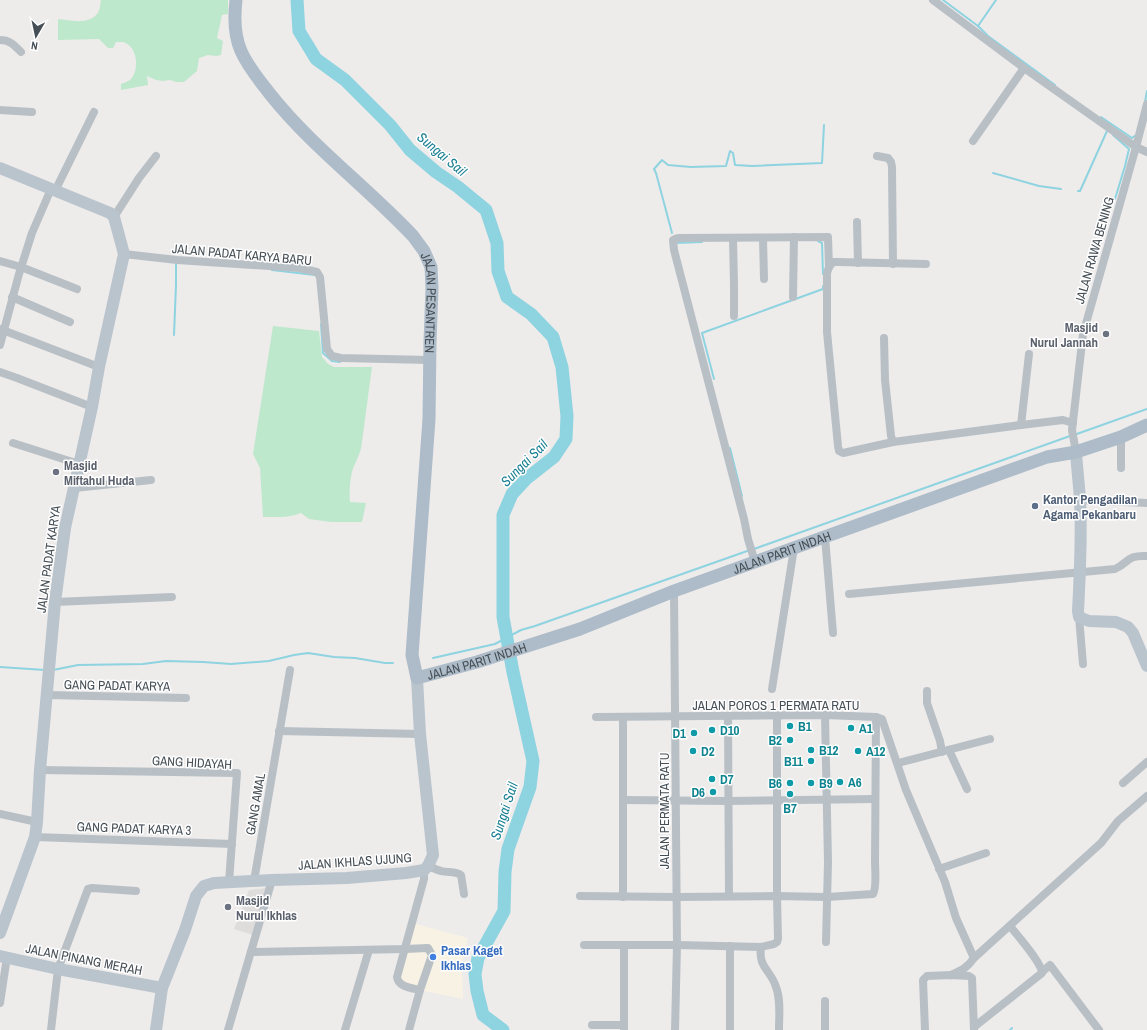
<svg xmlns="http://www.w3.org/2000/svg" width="1147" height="1030" viewBox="0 0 1147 1030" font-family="'Archivo Narrow',sans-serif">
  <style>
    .commercial { fill: #f8f2e4 }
    .education { fill: #dfdcdc }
    .green { fill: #bde8cc }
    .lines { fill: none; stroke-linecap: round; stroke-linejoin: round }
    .stream { stroke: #8ed3e0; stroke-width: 2 }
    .river { stroke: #8ed3e0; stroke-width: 13 }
    .street { stroke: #b8c0c6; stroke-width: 8 }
    .secondary { stroke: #bac4cd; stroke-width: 12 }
    .primary { stroke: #adbcc8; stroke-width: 13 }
    .worship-dot { fill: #6b7280; stroke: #fff; stroke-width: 1.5 }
    .service-dot { fill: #5c6f8a; stroke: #fff; stroke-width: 1.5 }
    .culture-dot { fill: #0f9aa8; stroke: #fff; stroke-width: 1.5 }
    .shop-dot { fill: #3f7fe0; stroke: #fff; stroke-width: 1.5 }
    .labels { text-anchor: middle; stroke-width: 3; stroke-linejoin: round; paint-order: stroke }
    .street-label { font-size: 13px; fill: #464f56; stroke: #fff }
    .worship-label { font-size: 13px; font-weight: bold; fill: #5b616d; stroke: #fff; text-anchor: start }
    .service-label { font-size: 13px; font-weight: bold; fill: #4e5e75; stroke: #fff; text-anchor: start }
    .culture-label { font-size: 13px; font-weight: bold; fill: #0d838f; stroke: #fff; text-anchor: start }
    .shop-label { font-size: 13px; font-weight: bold; fill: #366cbe; stroke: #fff; text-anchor: start }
    .water-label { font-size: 14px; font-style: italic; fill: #1b8093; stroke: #fff }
  </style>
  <rect width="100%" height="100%" fill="#eeebeb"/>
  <path class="commercial" d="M 412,923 L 468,938 L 462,964 L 463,999 L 420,990 L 400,984 L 400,965 Z"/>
  <path class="education" d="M 267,888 L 253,935 L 234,929 L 249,890 Z"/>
  <g class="green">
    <path d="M 101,0 L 228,0 L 228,14 L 222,15 L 217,38 L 223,41 L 221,55 L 216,56 L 208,55 L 199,58 L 197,71 L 184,82 L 176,82 L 170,80 L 163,81 L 156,80 L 147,76 L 148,85 L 121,90 L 121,84 C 123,83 127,82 130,80 C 140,71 138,46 123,42 C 121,42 118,42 116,42 L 113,48 L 108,48 L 99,39 L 58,40 L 58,19 C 69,20 87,25 96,15 C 100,12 100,5 101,0 Z"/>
    <path d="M 273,326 L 319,331 L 322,357 L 328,364 L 334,367 L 372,367 L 361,449 C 359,455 357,459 355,464 C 350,472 349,493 350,502 L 366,503 L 362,522 L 331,522 L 309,519 L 301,513 C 287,518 279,517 263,517 L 260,468 L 253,454 Z"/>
  </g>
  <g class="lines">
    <g class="stream">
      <path d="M 943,0 L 978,26 L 996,0"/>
      <path d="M 978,26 L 988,36 L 1055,85"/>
      <path d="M 1145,102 L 1147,91"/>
      <path d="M 1101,117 L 1132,138 L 1136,135"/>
      <path d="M 1113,135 L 1129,149 L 1125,166 L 1115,199"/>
      <path d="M 993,173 L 1039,186 L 1061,189"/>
      <path d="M 1078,191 L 1080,191 L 1107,131 L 1108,131"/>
      <path d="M 672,233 L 656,173 L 654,169 L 662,160 L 668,165 L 691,167 L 726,166 L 730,151 L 733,153 L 735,165 L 752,166 L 822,163 L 824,125"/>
      <path d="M 818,241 L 822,243 L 823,274"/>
      <path d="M 675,243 L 702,242"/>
      <path d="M 272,270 L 315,275"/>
      <path d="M 321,324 L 323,353 L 332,361 L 340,362"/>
      <path d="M 174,335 L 176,285 L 176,263"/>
      <path d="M 714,379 L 702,333 L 823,289 L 823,286"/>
      <path d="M 1074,435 L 1147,409"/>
      <path d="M 730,448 L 742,496"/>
      <path d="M 754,549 L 1070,436"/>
      <path d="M 433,658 L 495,644 L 521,630 L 535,626 L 750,550"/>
      <path d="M 0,667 L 45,670"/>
      <path d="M 53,670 L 78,665 L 143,664 L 166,661 L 203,662 L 231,664 L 269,661 L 294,655 L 308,653 L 334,657 L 355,658 L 385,663 L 393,663"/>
      <path d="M 1010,1030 L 1012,1028"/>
    </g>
    <path class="river" d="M 297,0 L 299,31 L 316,59 L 345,80 L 390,125 L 410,150 L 436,172 L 458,187 L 486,210 L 497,243 L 498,271 L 507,297 L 531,314 L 553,337 L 562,367 L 567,416 L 566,439 L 554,457 L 526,479 L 512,494 L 503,515 L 503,617 L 513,672 L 533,761 L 530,787 L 508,849 L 505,872 L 504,911 L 478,958 L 475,974 L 477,991 L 483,1015 L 503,1030"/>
    <g class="street">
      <path d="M 933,0 L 1024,68 L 1136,147 L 1147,152"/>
      <path d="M 0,40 C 10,40 14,45 21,52"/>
      <path d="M 0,110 L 32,112"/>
      <path d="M 973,141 L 1024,68"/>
      <path d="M 877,156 L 888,158 L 891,162 L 892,167 L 893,264"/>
      <path d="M 55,191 L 94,112"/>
      <path d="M 114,217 L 139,178 L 156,156"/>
      <path d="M 857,222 L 858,263"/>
      <path d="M 733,238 L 734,284 L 734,316"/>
      <path d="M 763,238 L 764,279"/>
      <path d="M 124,254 L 177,260 L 299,268 L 317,272 L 320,277 L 327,349 L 332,356 L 341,358 L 429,360"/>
      <path d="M 0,261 L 21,267 L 77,289"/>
      <path d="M 926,264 L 838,262 L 833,262 L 829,267 L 827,273 L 827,332 L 838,446 L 839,451 L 843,453 L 893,442 L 1021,425 L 1063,420 L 1073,423"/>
      <path d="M 12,297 L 70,322"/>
      <path d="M 793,297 L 794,237"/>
      <path d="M 0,329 L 99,367"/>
      <path d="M 884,338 L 885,380 L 891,436 L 893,442"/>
      <path d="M 0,345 L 19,274 L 32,233 L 51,189"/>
      <path d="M 0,372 L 17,378 L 92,407"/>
      <path d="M 1021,425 L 1029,354"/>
      <path d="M 1121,437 L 1121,468"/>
      <path d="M 13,443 L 79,464"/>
      <path d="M 1076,452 L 1072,430 L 1083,334 L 1136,147 L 1147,104"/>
      <path d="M 74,488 L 151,480"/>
      <path d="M 1080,500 L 1147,503"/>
      <path d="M 825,537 L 833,633"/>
      <path d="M 755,562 L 748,539 L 744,519 L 674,250 L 673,240 L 675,239 L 679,238 L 828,237 L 829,267"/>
      <path d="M 674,591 L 677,945 L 675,1030"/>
      <path d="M 849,594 L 1115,569 C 1130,562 1126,555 1147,556"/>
      <path d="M 55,602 L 172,597"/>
      <path d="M 1079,617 L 1083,664"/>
      <path d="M 772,689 L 794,548"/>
      <path d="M 927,691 L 927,703 L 940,741 L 942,752"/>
      <path d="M 47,695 L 186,698"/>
      <path d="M 825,715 L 828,862 L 826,942"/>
      <path d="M 728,716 L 729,896"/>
      <path d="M 596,717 L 825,715 L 876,717 L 882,719 L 906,790 L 945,882 L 956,918 L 974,958 C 967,968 962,970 951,975"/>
      <path d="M 623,717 L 623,897"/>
      <path d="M 279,731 L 420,734"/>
      <path d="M 949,750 L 967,789"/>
      <path d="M 898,763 L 990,739"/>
      <path d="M 40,770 L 237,773 L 229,882"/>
      <path d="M 1123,783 L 1147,762"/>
      <path d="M 624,800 L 728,801 L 875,799"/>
      <path d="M 0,814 L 37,822"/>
      <path d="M 35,837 L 232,844"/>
      <path d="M 428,866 C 433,868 437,870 441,871 C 448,873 455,871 461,875 L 464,894"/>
      <path d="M 939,869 L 986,853"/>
      <path d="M 254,881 L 290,670"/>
      <path d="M 580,896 L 676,897 L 777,896 L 827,897 L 873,894 C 877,888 875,869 875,861 C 875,813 876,765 876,717"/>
      <path d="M 584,945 L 677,945 L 761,947 L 774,944 L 777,942 L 778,939 L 777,896 L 777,716"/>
      <path d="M 624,945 L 624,1030"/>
      <path d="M 730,946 L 730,1030"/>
      <path d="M 761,947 C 758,968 771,970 776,987 C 781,1000 779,1016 779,1030"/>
      <path d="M 251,952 L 405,949 L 428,948 L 432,955 L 420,990 L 409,1030"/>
      <path d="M 974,958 L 1101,843 L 1118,821 L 1147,796"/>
      <path d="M 1042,972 L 1050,965 L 1099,1030"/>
      <path d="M 420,990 C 412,988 398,987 397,977 L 424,879 L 424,870"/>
      <path d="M 825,1001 L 825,1030"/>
      <path d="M 0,1003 L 7,957"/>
      <path d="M 592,1025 L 624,1025"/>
      <path d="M 974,1027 L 1042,973 C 1042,963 1017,935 1010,926"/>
      <path d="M 51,1030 L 58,969 L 88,889 L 92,888 L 136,891"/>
      <path d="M 228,1030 L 272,880"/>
      <path d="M 345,1030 L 369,950"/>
      <path d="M 925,1030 L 923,980 L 927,976 L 951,975 L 969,976 L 972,978 L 974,1030"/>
    </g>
    <g class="secondary">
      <path d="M 0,168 L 110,213 L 114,217 L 124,254 L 99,367 L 92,407 L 65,528 L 55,602 L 40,770 L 37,822 L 35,837 L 0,933"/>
      <path d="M 1076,452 C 1077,468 1079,484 1080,500 C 1082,537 1080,574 1078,611 L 1079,617 L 1089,621 L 1116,622 L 1128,627 L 1133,633 L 1147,666"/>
      <path d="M 0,956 L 58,969 L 162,988"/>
      <path d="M 156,1030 L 162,988 L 185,930 L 196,896 L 204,886 L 214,883 L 272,880 L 347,878 L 406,873 L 424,870 L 428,866 L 433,855 L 420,734 L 417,678"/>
    </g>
    <path class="primary" id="s1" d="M 236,0 C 234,17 234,35 241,51 C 248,67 260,81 270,94 C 312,147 367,187 413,236 L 424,251 L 431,267 L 432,288 L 430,342 L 429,419 L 412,655 L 417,678 L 477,662 L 580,629 L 674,591 L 1047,457 L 1076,452 L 1121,437 L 1147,425"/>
  </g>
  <g class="worship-dot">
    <circle cx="1106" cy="334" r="4"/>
    <circle cx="56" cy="472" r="4"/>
    <circle cx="228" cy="907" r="4"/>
  </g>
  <circle class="service-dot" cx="1035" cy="506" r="4"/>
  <g class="culture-dot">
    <circle cx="790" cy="726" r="4"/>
    <circle cx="851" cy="728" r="4"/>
    <circle cx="712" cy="730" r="4"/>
    <circle cx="694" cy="733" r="4"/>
    <circle cx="790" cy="740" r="4"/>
    <circle cx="811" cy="750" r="4"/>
    <circle cx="693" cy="751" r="4"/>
    <circle cx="858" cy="751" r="4"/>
    <circle cx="811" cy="761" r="4"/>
    <circle cx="712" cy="779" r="4"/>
    <circle cx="840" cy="782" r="4"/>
    <circle cx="790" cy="783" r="4"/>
    <circle cx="811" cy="783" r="4"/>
    <circle cx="713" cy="792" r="4"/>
    <circle cx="790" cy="794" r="4"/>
  </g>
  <circle class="shop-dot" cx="433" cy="957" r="4"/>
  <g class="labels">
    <g class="street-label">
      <text transform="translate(1094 250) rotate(-74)" y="5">JALAN RAWA BENING</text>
      <text transform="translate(242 254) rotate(5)" y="5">JALAN PADAT KARYA BARU</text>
      <text dy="5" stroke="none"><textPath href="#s1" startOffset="377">JALAN PESANTREN</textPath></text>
      <text dy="5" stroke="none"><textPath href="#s1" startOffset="1140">JALAN PARIT INDAH</textPath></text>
      <text transform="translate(48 559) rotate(-82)" y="5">JALAN PADAT KARYA</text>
      <text dy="5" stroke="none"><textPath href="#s1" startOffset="816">JALAN PARIT INDAH</textPath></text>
      <text transform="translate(117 685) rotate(1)" y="5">GANG PADAT KARYA</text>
      <text x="776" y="710">JALAN POROS 1 PERMATA RATU</text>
      <text transform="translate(192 762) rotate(3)" y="5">GANG HIDAYAH</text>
      <text transform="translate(255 804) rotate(-80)" y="5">GANG AMAL</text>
      <text transform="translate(664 811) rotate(-90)" y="5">JALAN PERMATA RATU</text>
      <text transform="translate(134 828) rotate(2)" y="5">GANG PADAT KARYA 3</text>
      <text transform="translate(355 861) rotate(-4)" y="5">JALAN IKHLAS UJUNG</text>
      <text transform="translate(84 959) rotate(11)" y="5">JALAN PINANG MERAH</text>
    </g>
    <g class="worship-label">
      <text x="1098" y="332" text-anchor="end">Masjid<tspan x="1098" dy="15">Nurul Jannah</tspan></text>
      <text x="64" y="470">Masjid<tspan x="64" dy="15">Miftahul Huda</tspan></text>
      <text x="236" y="905">Masjid<tspan x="236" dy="15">Nurul Ikhlas</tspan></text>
    </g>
    <g class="service-label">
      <text x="1043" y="504">Kantor Pengadilan<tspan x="1043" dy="15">Agama Pekanbaru</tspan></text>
    </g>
    <g class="culture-label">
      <text x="798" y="731">B1</text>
      <text x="859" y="733">A1</text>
      <text x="720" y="735">D10</text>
      <text x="686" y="738" text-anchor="end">D1</text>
      <text x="782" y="745" text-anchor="end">B2</text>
      <text x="819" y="755">B12</text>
      <text x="701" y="756">D2</text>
      <text x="866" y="756">A12</text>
      <text x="803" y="766" text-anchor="end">B11</text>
      <text x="720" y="784">D7</text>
      <text x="848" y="787">A6</text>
      <text x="782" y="788" text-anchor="end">B6</text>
      <text x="819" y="788">B9</text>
      <text x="705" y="797" text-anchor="end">D6</text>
      <text x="790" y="813" text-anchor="middle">B7</text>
    </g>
    <g class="shop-label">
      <text x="441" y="955">Pasar Kaget<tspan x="441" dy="15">Ikhlas</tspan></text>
    </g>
    <g class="water-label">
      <text transform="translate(442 154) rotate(40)" y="5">Sungai Sail</text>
      <text transform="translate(524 463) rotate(-45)" y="5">Sungai Sail</text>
      <text transform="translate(504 811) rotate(-72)" y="5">Sungai Sail</text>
    </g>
  </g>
  <g transform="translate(36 36) rotate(189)" stroke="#ffffff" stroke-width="3" paint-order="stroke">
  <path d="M0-3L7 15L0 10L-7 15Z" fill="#464f56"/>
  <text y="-6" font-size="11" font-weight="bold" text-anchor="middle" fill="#464f56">N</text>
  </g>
</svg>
